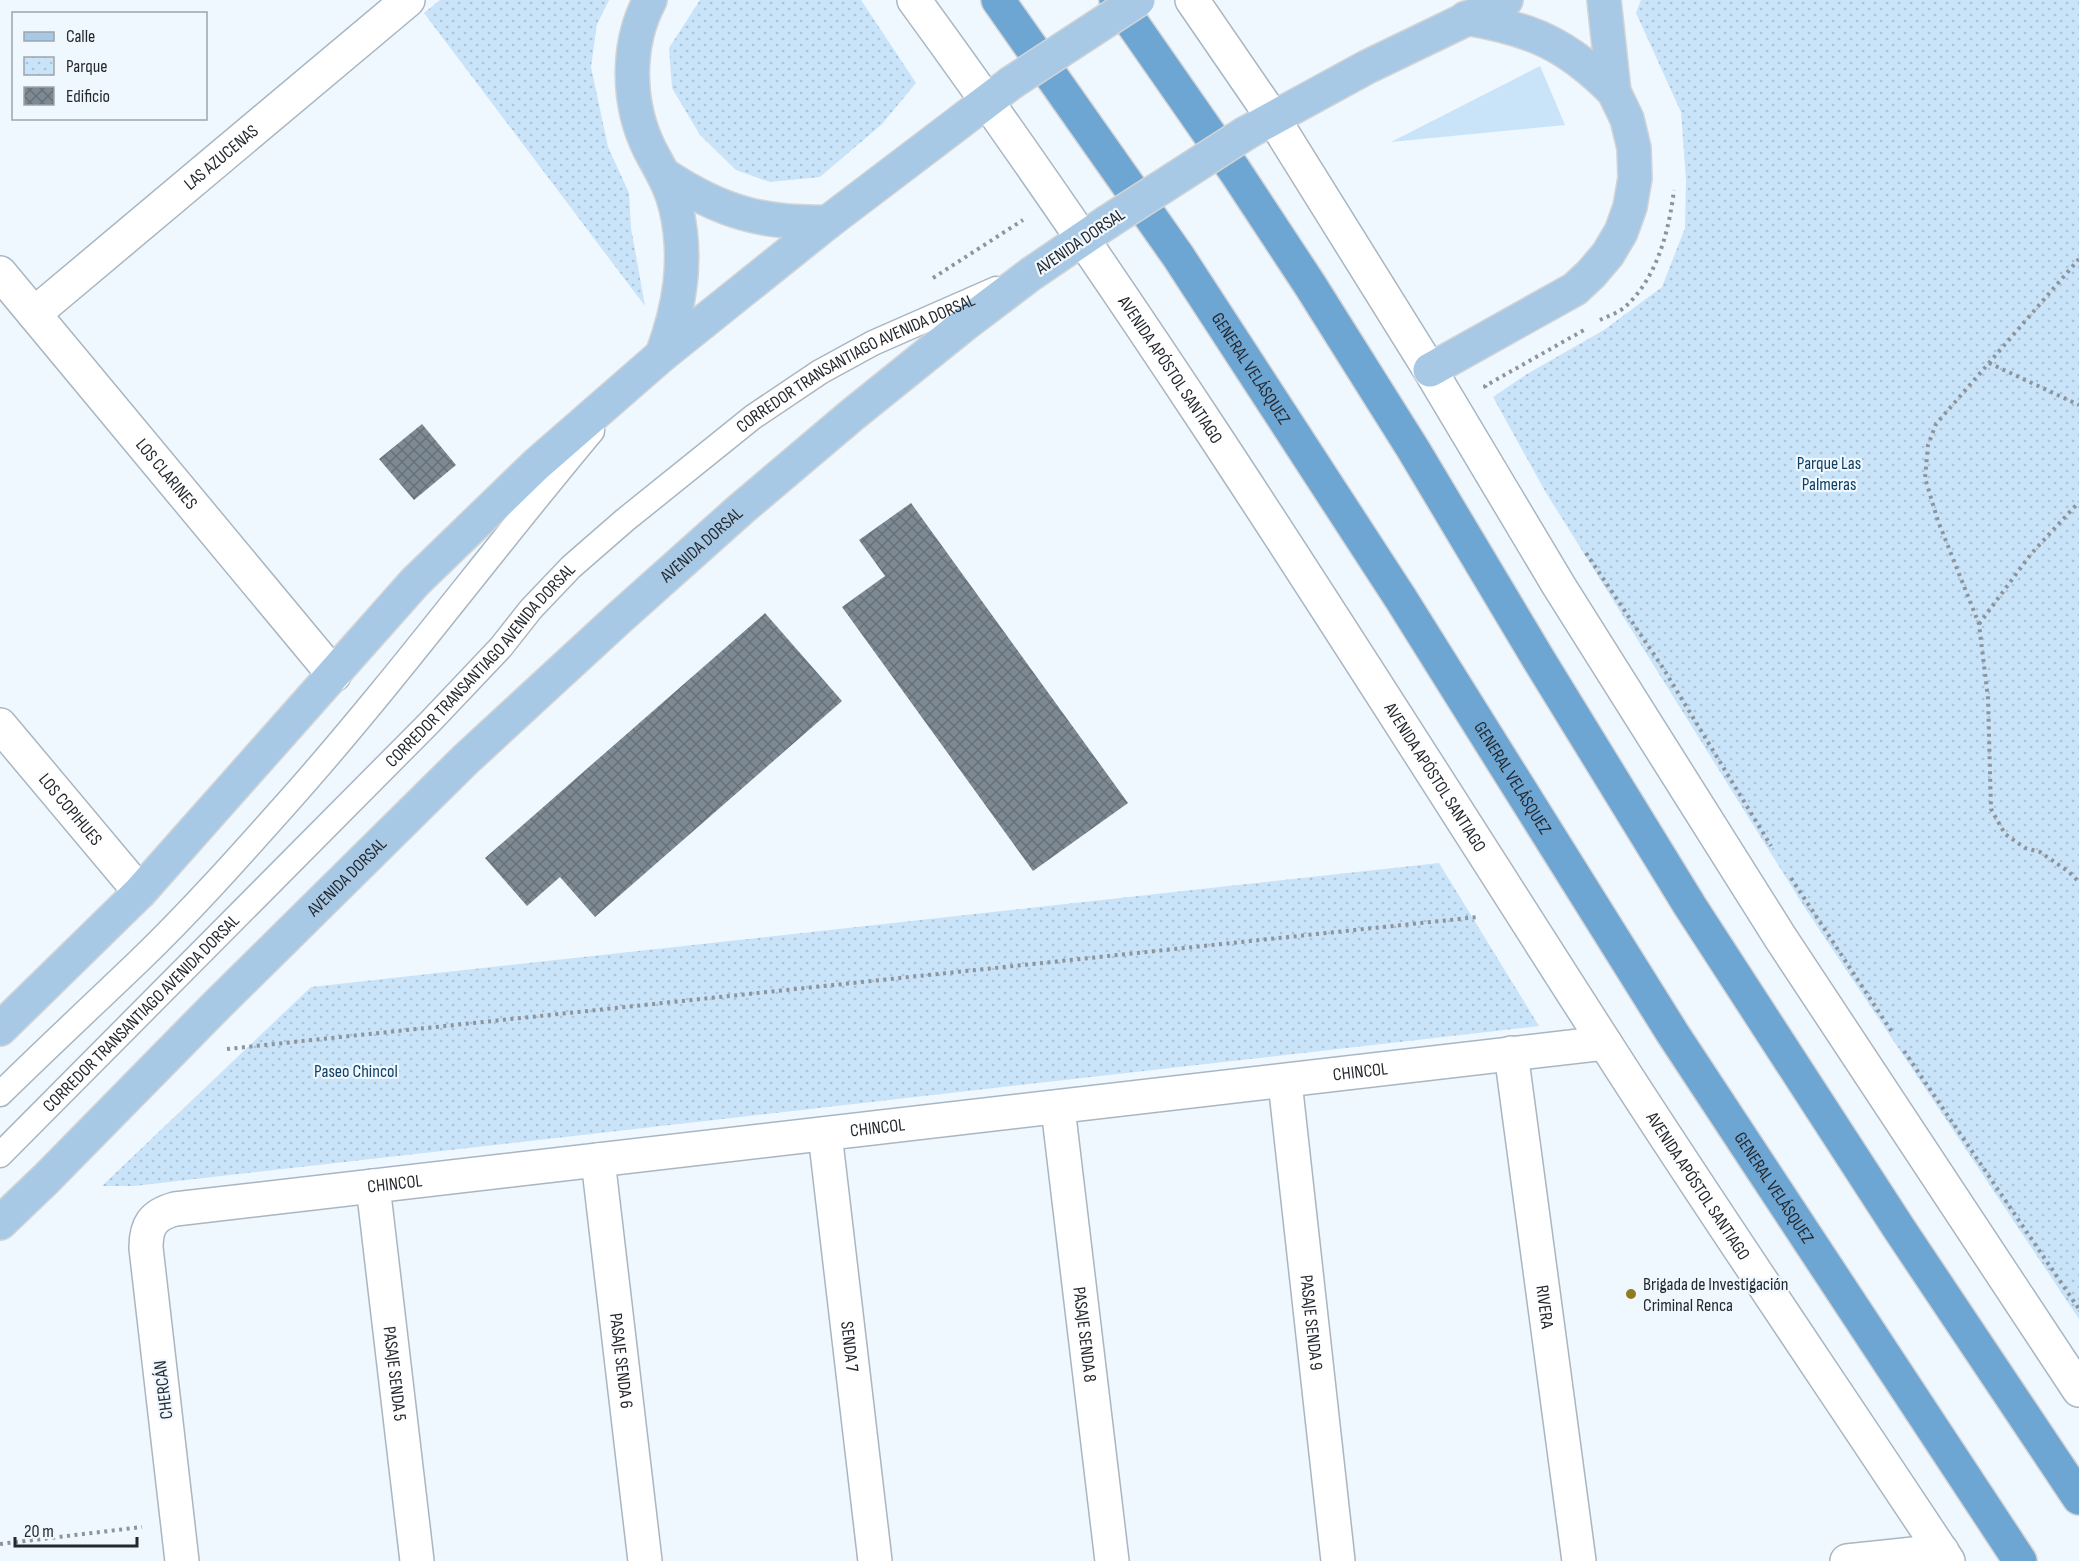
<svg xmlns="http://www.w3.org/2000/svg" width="2079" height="1561" viewBox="0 0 2079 1561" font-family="'Sofia Sans Condensed',sans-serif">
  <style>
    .grass { fill: #c9e3f9 }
    .park { fill: url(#park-dots) }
    .building { fill: url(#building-cross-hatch) }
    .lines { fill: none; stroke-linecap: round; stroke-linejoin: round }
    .lane-casing { stroke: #a9b6c1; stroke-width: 27 }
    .street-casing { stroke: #a9b6c1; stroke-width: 36 }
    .secondary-casing { stroke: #a9b6c1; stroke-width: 36 }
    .primary-casing { stroke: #d3d4d5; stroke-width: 36 }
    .highway-casing { stroke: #d3d4d5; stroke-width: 36 }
    .path { stroke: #8e949b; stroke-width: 4; stroke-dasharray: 3 4.5; stroke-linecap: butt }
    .lane { stroke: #fff; stroke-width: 24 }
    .street { stroke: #fff; stroke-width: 33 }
    .secondary { stroke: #fff; stroke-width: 33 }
    .primary { stroke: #a7c9e5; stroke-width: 33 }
    .highway { stroke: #6da5d3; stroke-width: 33 }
    .primary-bridge-casing { stroke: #d3d4d5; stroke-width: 36; stroke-linecap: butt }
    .primary-bridge { stroke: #a7c9e5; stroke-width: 33 }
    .poi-dot { fill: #917b21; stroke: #eff7ff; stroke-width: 2 }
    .labels { text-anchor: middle; stroke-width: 4.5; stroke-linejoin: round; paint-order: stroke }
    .street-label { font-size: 18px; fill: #25292e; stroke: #eff7ff }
    .park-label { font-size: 18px; fill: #104063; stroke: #eff7ff }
    .poi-label { font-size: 18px; fill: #25292e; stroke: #eff7ff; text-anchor: start }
  </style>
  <defs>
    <pattern id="park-dots" width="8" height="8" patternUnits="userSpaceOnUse" patternTransform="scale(1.5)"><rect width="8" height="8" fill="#c9e3f9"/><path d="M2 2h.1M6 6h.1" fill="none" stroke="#acc3d6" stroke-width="1.8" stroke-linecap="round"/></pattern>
    <pattern id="building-cross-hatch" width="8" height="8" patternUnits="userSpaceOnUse" patternTransform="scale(1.5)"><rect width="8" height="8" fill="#7d8993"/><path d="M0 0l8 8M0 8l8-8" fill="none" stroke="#667078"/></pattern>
  </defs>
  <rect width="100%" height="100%" fill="#eff7ff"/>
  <path class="grass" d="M 1540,66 L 1565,125 L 1391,142 Z"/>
  <g class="park">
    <path d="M 440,0 L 609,0 L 597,24 L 591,67 L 608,147 L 629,193 L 631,228 L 645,306 L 424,13 Z"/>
    <path d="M 700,0 L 861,0 L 916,83 L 882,124 L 820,177 L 770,182 L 736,170 L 700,135 L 672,88 L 669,48 Z"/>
    <path d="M 1641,0 L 2079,0 L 2079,1319 L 1805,908 L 1545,491 L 1493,397 L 1527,374 L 1604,330 L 1662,287 L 1685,228 L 1686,180 L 1681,112 L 1636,13 Z"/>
    <path d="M 1439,863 L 1539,1026 L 134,1186 L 102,1186 L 311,987 Z"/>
  </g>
  <g class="building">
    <path d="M 422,424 L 456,465 L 414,500 L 379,459 Z"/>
    <path d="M 911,503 L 1128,803 L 1033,871 L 842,607 L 885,576 L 859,540 Z"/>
    <path d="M 765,613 L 842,701 L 595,917 L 560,877 L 527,906 L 485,858 Z"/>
  </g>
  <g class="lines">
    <g class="lane-casing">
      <g id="lane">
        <path d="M 0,1094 C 46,1049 92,1006 138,962 C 190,912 239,857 287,803 C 393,684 489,554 592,431"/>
        <path id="s1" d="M 0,1155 L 429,723 L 501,647 L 531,609 L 571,567 L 625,520 L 753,417 L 820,372 L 873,343 L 996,289"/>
      </g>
    </g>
    <g class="street-casing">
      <g id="street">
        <path id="s2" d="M 0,273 L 334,675"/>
        <path id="s3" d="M 34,314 L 408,0"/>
        <path id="s4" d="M 0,725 L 140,892"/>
        <path id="s5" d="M 1511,1053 L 1579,1561"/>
        <path id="s6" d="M 1285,1082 L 1338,1561"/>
        <path id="s7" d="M 1058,1108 L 1112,1561"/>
        <path id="s8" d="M 825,1134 L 875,1561"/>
        <path id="s9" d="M 598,1160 L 645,1561"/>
        <path id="s10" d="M 373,1186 L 417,1561"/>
        <path id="s11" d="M 182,1561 L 146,1248 C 146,1225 153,1215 175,1209 L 1605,1043"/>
        <path d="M 1847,1561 L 1942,1551"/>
      </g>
    </g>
    <g class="secondary-casing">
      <g id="secondary">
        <path id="s12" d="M 914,0 C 1160,337 1380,692 1605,1043 C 1717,1218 1834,1388 1948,1561"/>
        <path d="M 1192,0 L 1273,118 L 1430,370 L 1559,586 L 1780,937 L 2079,1390"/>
      </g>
    </g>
    <g class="primary-casing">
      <g id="primary">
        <path d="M 650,0 C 626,45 627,104 650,150 C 660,169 671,186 676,208 C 688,259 680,307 662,355"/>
        <path d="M 1466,18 C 1531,29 1567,44 1614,92"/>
        <path d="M 1246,133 L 1367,67 L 1506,0"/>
        <path d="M 666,176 C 721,212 763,224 828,222"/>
        <path d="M 1430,370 L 1575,289 L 1591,274 L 1608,254 L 1621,232 L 1630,207 L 1635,178 L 1634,148 L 1627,119 L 1614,92 L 1604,0"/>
        <path d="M 0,1029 L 140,892 L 415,582 L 537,464 L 662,355 L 828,222 L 1011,83"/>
        <path id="s13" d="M 0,1223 L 46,1179 L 218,1004 L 465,760 L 619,618 L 741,509 L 852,415 L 965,324 L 1031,274 L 1106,223"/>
      </g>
    </g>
    <g class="highway-casing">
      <g id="highway">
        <path id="s14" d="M 998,0 L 1178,256 L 1401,599 L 1673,1034 L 2020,1561"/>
        <path d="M 1116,0 L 1235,171 L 1310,285 L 1413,449 L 1539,660 L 1690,906 L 1900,1230 L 2079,1498"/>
      </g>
    </g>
    <g class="path">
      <path d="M 2079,259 L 1936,424 L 1928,445 L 1925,478 L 1938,521 L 1979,624 L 1988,698 L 1991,809 L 2005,834 L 2025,848 L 2040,852 L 2069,872 L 2079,882"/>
      <path d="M 933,278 L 1023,220"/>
      <path d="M 1600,320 C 1608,316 1618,313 1625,307 C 1657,278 1669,231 1674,190"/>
      <path d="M 1989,363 L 2079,405"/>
      <path d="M 1486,388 L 1485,386 L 1584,330"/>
      <path d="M 1586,553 L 1663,668 L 1771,846"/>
      <path d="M 1979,624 L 2031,554 L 2079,502"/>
      <path d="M 1791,878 L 1892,1032"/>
      <path d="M 227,1049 L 1478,917"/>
      <path d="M 1904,1051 L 2079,1309"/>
      <path d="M 0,1544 L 142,1527"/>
    </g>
    <use href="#lane" class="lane"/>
    <use href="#street" class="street"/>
    <use href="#secondary" class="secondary"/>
    <use href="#primary" class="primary"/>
    <use href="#highway" class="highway"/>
    <g class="primary-bridge-casing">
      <g id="primary-bridge">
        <path d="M 1011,83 L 1138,0"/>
        <path d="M 1106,223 L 1246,133"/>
      </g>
    </g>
    <use href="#primary-bridge" class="primary-bridge"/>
  </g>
  <circle class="poi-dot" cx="1631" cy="1294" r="6"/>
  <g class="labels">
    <g class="street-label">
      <text dy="6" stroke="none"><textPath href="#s3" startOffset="244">LAS AZUCENAS</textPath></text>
      <text transform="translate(1080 241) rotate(-34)" y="6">AVENIDA DORSAL</text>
      <text dy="6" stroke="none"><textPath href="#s1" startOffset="1172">CORREDOR TRANSANTIAGO AVENIDA DORSAL</textPath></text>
      <text dy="6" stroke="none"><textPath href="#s14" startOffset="447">GENERAL VELÁSQUEZ</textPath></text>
      <text dy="6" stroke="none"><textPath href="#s12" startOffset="450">AVENIDA APÓSTOL SANTIAGO</textPath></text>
      <text dy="6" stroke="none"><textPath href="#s2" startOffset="261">LOS CLARINES</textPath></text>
      <text dy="6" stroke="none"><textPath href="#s13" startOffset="976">AVENIDA DORSAL</textPath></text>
      <text dy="6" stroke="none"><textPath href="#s1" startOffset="686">CORREDOR TRANSANTIAGO AVENIDA DORSAL</textPath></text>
      <text dy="6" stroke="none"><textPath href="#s12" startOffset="936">AVENIDA APÓSTOL SANTIAGO</textPath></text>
      <text dy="6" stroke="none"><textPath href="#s14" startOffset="933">GENERAL VELÁSQUEZ</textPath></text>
      <text dy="6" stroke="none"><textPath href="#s4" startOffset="110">LOS COPIHUES</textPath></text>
      <text dy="6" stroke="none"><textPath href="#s13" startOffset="490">AVENIDA DORSAL</textPath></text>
      <text dy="6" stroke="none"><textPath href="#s1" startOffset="200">CORREDOR TRANSANTIAGO AVENIDA DORSAL</textPath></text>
      <text dy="6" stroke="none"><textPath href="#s11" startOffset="1562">CHINCOL</textPath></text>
      <text dy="6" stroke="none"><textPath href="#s11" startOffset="1076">CHINCOL</textPath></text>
      <text dy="6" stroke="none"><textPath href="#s11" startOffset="590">CHINCOL</textPath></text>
      <text dy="6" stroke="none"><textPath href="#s12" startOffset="1422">AVENIDA APÓSTOL SANTIAGO</textPath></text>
      <text dy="6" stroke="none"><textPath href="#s14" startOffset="1419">GENERAL VELÁSQUEZ</textPath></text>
      <text dy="6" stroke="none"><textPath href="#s5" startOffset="256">RIVERA</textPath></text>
      <text dy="6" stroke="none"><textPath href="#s6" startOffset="242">PASAJE SENDA 9</textPath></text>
      <text dy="6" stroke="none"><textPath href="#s7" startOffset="228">PASAJE SENDA 8</textPath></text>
      <text dy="6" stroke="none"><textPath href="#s8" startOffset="214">SENDA 7</textPath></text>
      <text dy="6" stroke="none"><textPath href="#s9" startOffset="202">PASAJE SENDA 6</textPath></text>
      <text dy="6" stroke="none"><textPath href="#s10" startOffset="189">PASAJE SENDA 5</textPath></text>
      <text transform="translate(163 1390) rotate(-97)" y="6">CHERCÁN</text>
    </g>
    <g class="park-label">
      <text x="1829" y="469">Parque Las<tspan x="1829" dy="21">Palmeras</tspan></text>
      <text x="356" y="1077">Paseo Chincol</text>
    </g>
    <g class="poi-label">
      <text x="1643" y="1290">Brigada de Investigación<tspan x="1643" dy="21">Criminal Renca</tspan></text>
    </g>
  </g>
  <rect x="12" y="12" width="195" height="108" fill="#eff7ff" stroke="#9ea5ab" stroke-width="1.5"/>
  <rect x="24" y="32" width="30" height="9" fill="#a7c9e5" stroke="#9ea5ab" stroke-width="1.5"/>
  <text x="66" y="42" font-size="18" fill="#25292e">Calle</text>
  <rect x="24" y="57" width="30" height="18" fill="url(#park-dots)" stroke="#9ea5ab" stroke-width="1.5"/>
  <text x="66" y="72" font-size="18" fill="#25292e">Parque</text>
  <rect x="24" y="87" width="30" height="18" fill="url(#building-cross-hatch)" stroke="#9ea5ab" stroke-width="1.5"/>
  <text x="66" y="102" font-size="18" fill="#25292e">Edificio</text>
  <path d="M15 1537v9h122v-9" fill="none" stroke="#25292e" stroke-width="3"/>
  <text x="24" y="1537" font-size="18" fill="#25292e" stroke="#eff7ff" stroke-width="4.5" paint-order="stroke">20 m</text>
</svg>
